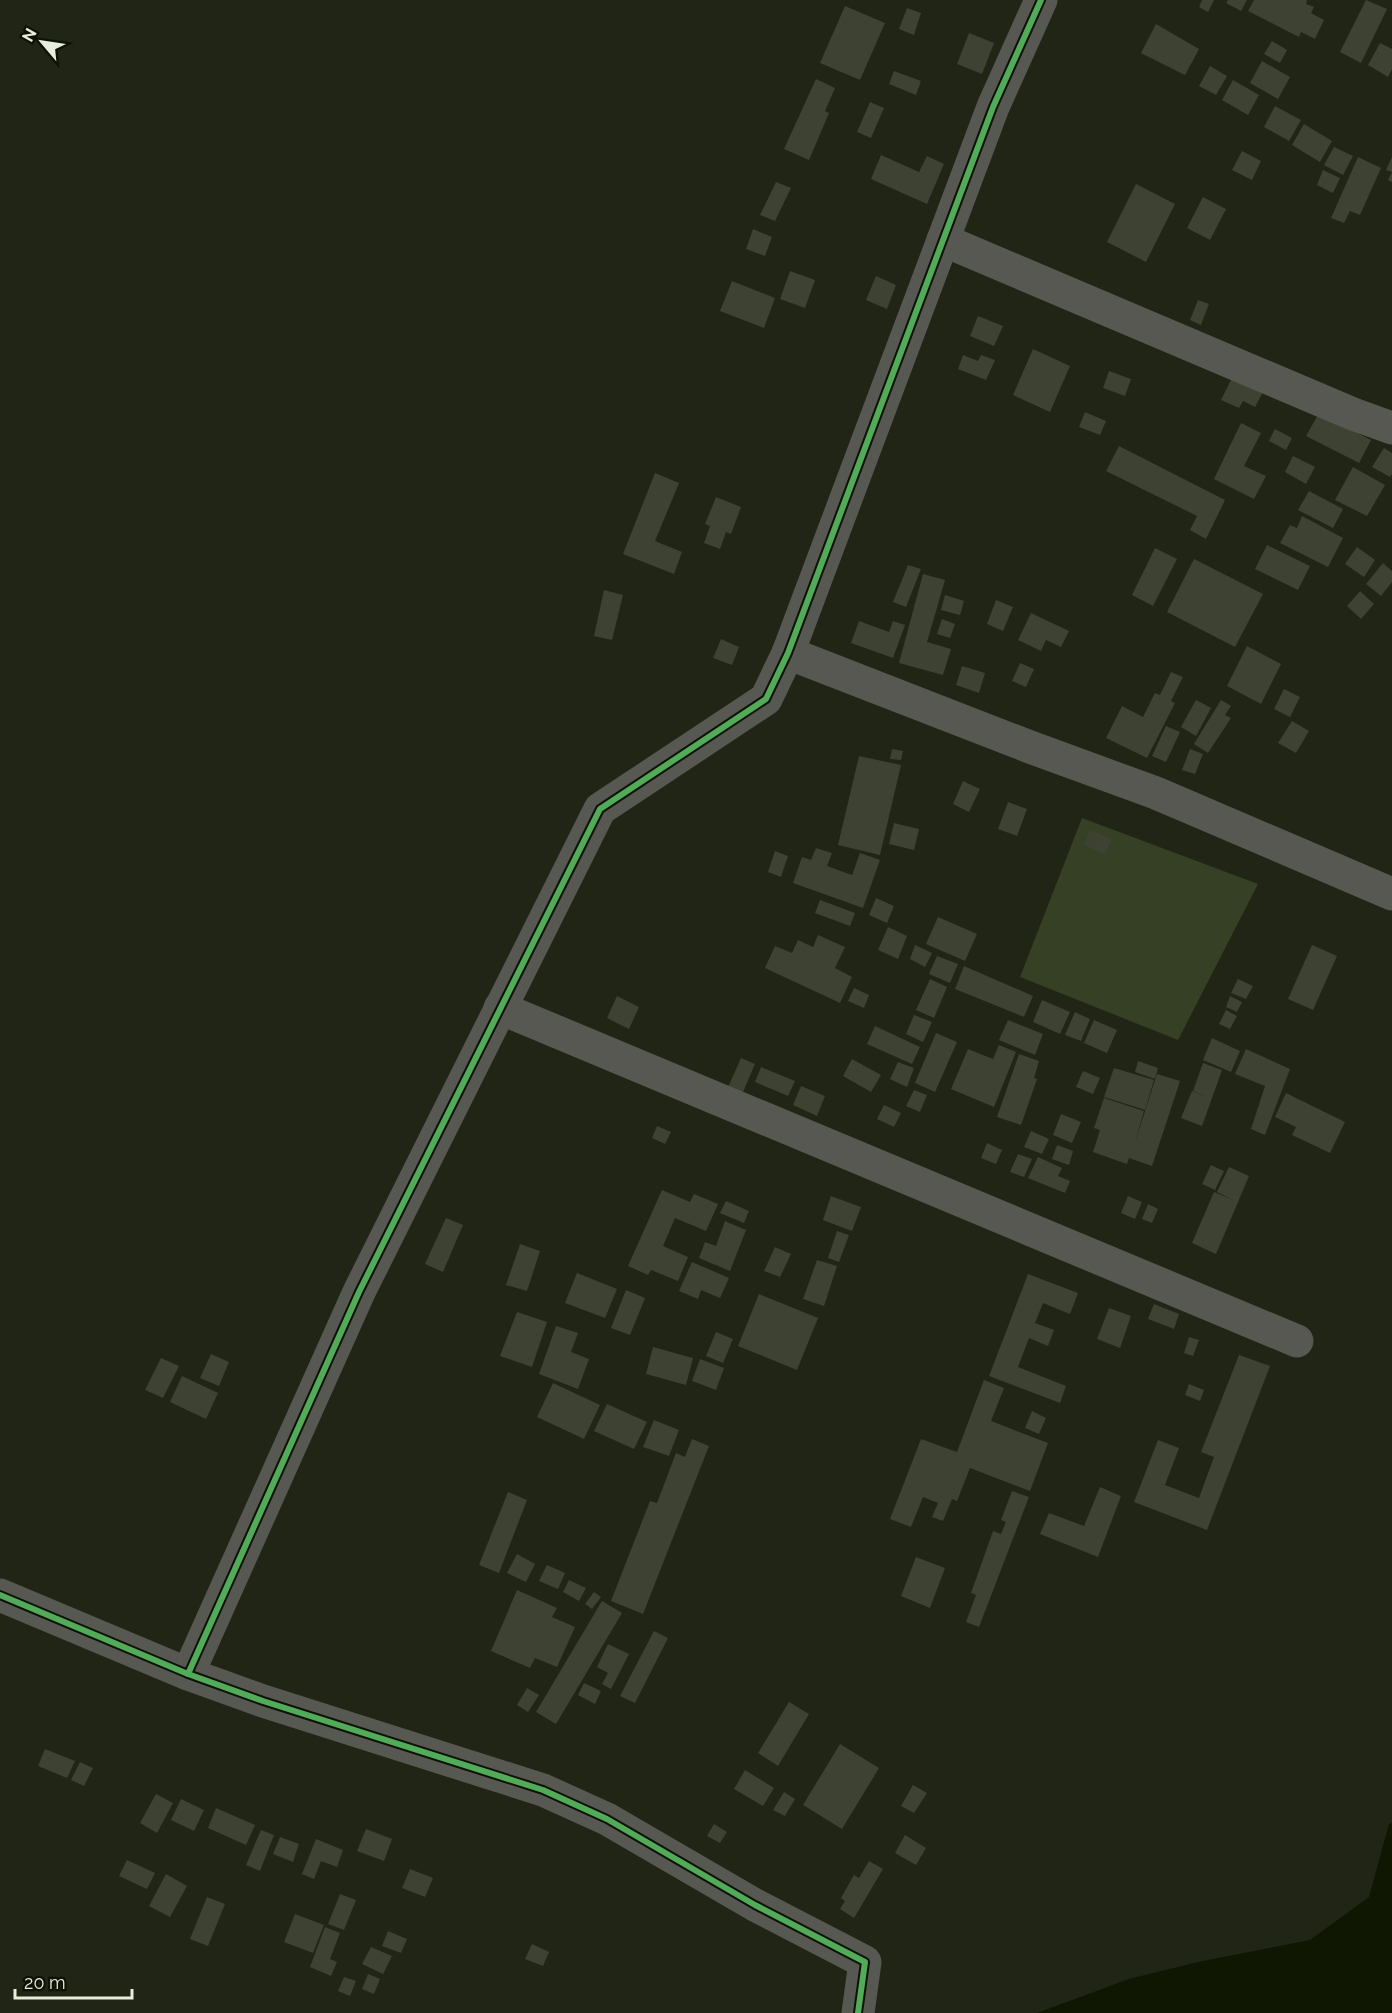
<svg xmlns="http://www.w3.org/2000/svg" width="1392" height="2013" viewBox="0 0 1392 2013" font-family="Raleway,sans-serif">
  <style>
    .green { fill: #364024 }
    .water { fill: #0f1602 }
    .building { fill: #3d4232 }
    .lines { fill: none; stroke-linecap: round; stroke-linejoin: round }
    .minor { stroke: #565851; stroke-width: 33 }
    .cycleway-casing { stroke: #0e1206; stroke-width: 10 }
    .cycleway { stroke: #51ab58; stroke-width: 6 }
  </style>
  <rect width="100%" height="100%" fill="#202515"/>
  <path class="green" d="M 1082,818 L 1258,884 L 1178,1040 L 1020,977 Z"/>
  <path class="water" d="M 1392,1823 L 1392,2013 L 1037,2013 L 1129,1979 L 1198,1962 L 1310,1940 L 1369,1897 L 1389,1824 Z"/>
  <g class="building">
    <path d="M 1202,0 L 1214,0 L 1208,12 L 1199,7 Z"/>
    <path d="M 1228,0 L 1247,0 L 1241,11 L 1226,3 Z"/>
    <path d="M 1254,0 L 1307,0 L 1306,4 L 1314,7 L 1311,13 L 1324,20 L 1315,39 L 1301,32 L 1299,37 L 1248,11 Z"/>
    <path d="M 1366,0 L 1387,9 L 1361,63 L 1340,52 Z"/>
    <path d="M 845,6 L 885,23 L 860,80 L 820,63 Z"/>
    <path d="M 907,8 L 921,13 L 914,35 L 899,29 Z"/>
    <path d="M 1156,24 L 1199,49 L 1185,75 L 1141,53 Z"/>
    <path d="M 969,33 L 994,43 L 982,74 L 957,64 Z"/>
    <path d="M 1272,41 L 1287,50 L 1280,63 L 1264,54 Z"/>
    <path d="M 1380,43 L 1392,49 L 1392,69 L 1388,77 L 1368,65 Z"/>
    <path d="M 1262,61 L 1290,77 L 1278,99 L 1250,83 Z"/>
    <path d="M 1210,66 L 1227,76 L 1216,95 L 1199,86 Z"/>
    <path d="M 894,71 L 921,81 L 916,95 L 889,84 Z"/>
    <path d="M 816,79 L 835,88 L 825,111 L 829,113 L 809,160 L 784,149 Z"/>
    <path d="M 1233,80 L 1259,95 L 1248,115 L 1222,100 Z"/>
    <path d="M 870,102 L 884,108 L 871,138 L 857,132 Z"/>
    <path d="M 1275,106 L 1301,120 L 1289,141 L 1264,127 Z"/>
    <path d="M 1304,124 L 1332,141 L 1320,162 L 1292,145 Z"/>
    <path d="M 1334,147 L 1353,156 L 1343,175 L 1324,165 Z"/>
    <path d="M 1242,151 L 1261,161 L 1252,180 L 1232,170 Z"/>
    <path d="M 881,155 L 919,172 L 927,156 L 944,164 L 927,204 L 871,179 Z"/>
    <path d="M 1358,157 L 1381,168 L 1360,215 L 1350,211 L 1344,223 L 1331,218 Z"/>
    <path d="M 1392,157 L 1392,182 L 1388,180 L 1392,172 L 1386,170 Z"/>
    <path d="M 1323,170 L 1340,178 L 1333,193 L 1317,185 Z"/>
    <path d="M 776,182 L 791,188 L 775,221 L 760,215 Z"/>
    <path d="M 1136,184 L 1175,204 L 1146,262 L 1107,242 Z"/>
    <path d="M 1203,197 L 1226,209 L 1210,240 L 1187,228 Z"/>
    <path d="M 753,229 L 772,237 L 765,256 L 746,249 Z"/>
    <path d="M 790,271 L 815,280 L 805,308 L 780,299 Z"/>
    <path d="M 876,276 L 896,285 L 887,309 L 866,300 Z"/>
    <path d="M 732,281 L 775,298 L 764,328 L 720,311 Z"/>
    <path d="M 1198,300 L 1209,304 L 1201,325 L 1190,320 Z"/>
    <path d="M 978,316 L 1003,326 L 994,346 L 970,336 Z"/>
    <path d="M 1033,349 L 1070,366 L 1050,412 L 1013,395 Z"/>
    <path d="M 963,355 L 978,361 L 981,355 L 995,360 L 986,380 L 958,369 Z"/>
    <path d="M 1109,371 L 1131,379 L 1125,396 L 1103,388 Z"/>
    <path d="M 1232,378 L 1263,392 L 1255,407 L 1243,401 L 1239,408 L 1221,400 Z"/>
    <path d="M 1085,412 L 1106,421 L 1100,435 L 1079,427 Z"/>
    <path d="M 1319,413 L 1371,440 L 1359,463 L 1306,436 Z"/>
    <path d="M 1241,423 L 1261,433 L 1244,466 L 1266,476 L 1254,499 L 1214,479 Z"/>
    <path d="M 1275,429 L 1292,438 L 1286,450 L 1269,441 Z"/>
    <path d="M 1119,446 L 1225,500 L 1206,539 L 1190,530 L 1197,516 L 1106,471 Z"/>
    <path d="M 1384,448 L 1392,453 L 1392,474 L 1390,477 L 1372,467 Z"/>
    <path d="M 1293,456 L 1315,467 L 1306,484 L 1285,472 Z"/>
    <path d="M 1353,467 L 1385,485 L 1367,516 L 1335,500 Z"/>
    <path d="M 655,473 L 679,483 L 655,541 L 682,552 L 674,574 L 623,554 Z"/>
    <path d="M 1309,491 L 1343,509 L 1333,528 L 1298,510 Z"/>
    <path d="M 716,497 L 741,507 L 731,534 L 726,532 L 720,549 L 704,543 L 710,526 L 705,524 Z"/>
    <path d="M 1302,516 L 1343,538 L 1328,567 L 1280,543 L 1290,525 L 1297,528 Z"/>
    <path d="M 1267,545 L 1310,566 L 1298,590 L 1255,569 Z"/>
    <path d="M 1357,547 L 1375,560 L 1364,577 L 1345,564 Z"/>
    <path d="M 1155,548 L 1177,559 L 1153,606 L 1132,595 Z"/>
    <path d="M 1194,559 L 1263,594 L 1235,647 L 1167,612 Z"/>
    <path d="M 1383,563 L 1392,571 L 1392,582 L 1381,596 L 1366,584 Z"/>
    <path d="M 908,565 L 921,569 L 906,607 L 893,602 Z"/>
    <path d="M 923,574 L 945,580 L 927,642 L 951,649 L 943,675 L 899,663 Z"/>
    <path d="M 604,590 L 623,595 L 612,640 L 594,636 Z"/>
    <path d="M 1360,591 L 1374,604 L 1361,619 L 1347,606 Z"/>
    <path d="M 945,595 L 964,601 L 960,615 L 941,610 Z"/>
    <path d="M 996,600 L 1013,607 L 1003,631 L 987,624 Z"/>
    <path d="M 1031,613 L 1069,631 L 1061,647 L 1046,640 L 1041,651 L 1018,640 Z"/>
    <path d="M 942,619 L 955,624 L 950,638 L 937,634 Z"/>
    <path d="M 859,621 L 889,632 L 893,621 L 905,625 L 893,658 L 851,643 Z"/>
    <path d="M 721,639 L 739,647 L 732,665 L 713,658 Z"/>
    <path d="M 1247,646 L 1281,664 L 1261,704 L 1227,686 Z"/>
    <path d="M 1020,663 L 1034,669 L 1026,687 L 1012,681 Z"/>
    <path d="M 962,666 L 985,673 L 979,693 L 956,685 Z"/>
    <path d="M 1171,672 L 1183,677 L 1171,701 L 1175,703 L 1147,758 L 1106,738 L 1122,706 L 1143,717 L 1155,693 L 1160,695 Z"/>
    <path d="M 1284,689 L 1300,697 L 1290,717 L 1274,709 Z"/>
    <path d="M 1196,700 L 1211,708 L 1196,736 L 1181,727 Z"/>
    <path d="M 1221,700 L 1231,706 L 1225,715 L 1231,718 L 1208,753 L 1194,744 Z"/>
    <path d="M 1292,721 L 1309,731 L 1296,753 L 1278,743 Z"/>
    <path d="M 1166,726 L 1180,732 L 1166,762 L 1152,756 Z"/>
    <path d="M 892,749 L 903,751 L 901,760 L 890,759 Z"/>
    <path d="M 1190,749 L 1203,754 L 1195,774 L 1182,770 Z"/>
    <path d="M 859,756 L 901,765 L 880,855 L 838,845 Z"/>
    <path d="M 963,781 L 980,789 L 969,812 L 953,804 Z"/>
    <path d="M 1008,802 L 1027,809 L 1017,836 L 998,829 Z"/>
    <path d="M 894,823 L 919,829 L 914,850 L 889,844 Z"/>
    <path d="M 1090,830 L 1112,839 L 1105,854 L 1084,845 Z"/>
    <path d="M 816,848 L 832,853 L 827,866 L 852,875 L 860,853 L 880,860 L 863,908 L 793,883 L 802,857 L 811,860 Z"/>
    <path d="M 775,851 L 788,856 L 781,877 L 768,872 Z"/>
    <path d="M 876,898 L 894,906 L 887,923 L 869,915 Z"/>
    <path d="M 820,900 L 855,913 L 850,926 L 815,913 Z"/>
    <path d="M 938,917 L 977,934 L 965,961 L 926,944 Z"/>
    <path d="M 888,927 L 907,936 L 898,959 L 878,950 Z"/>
    <path d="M 818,935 L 845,947 L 835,968 L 852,977 L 840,1003 L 765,968 L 775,946 L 792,953 L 798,940 L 813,947 Z"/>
    <path d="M 915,945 L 932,953 L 925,967 L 910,959 Z"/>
    <path d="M 1312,945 L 1337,956 L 1313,1010 L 1288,999 Z"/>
    <path d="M 937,956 L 958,964 L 950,983 L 929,974 Z"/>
    <path d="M 964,966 L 1033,996 L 1024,1017 L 955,989 Z"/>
    <path d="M 930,979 L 947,987 L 934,1018 L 916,1010 Z"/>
    <path d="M 1238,979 L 1253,986 L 1246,999 L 1231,993 Z"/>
    <path d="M 854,988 L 869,995 L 864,1008 L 848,1001 Z"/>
    <path d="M 617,996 L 639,1007 L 629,1029 L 607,1018 Z"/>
    <path d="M 1230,996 L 1242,1002 L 1237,1012 L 1226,1007 Z"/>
    <path d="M 1042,1000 L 1070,1012 L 1060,1034 L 1033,1022 Z"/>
    <path d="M 1226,1010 L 1237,1016 L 1230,1029 L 1219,1024 Z"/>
    <path d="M 1075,1012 L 1090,1019 L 1081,1041 L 1065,1035 Z"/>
    <path d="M 914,1015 L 932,1022 L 923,1042 L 906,1034 Z"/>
    <path d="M 1008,1020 L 1043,1034 L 1035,1055 L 999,1040 Z"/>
    <path d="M 1094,1020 L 1117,1030 L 1107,1053 L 1084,1043 Z"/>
    <path d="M 875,1026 L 920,1047 L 912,1064 L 867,1044 Z"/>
    <path d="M 936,1033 L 957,1042 L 935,1092 L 915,1083 Z"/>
    <path d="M 1212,1038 L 1240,1051 L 1231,1072 L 1203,1060 Z"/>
    <path d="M 999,1045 L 1016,1052 L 994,1107 L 951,1089 L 968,1049 L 993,1059 Z"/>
    <path d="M 1246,1049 L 1290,1069 L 1265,1135 L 1251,1129 L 1265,1086 L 1235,1074 Z"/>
    <path d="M 1019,1054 L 1039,1061 L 1034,1078 L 1037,1079 L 1021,1125 L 997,1117 Z"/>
    <path d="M 741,1058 L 755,1064 L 740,1099 L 726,1092 Z"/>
    <path d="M 852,1059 L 881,1075 L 871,1092 L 843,1076 Z"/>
    <path d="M 1138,1061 L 1158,1068 L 1155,1079 L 1135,1072 Z"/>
    <path d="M 898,1062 L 914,1068 L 907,1087 L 890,1079 Z"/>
    <path d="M 1203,1063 L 1222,1070 L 1202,1126 L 1181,1118 L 1192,1091 L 1209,1098 L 1193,1091 Z"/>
    <path d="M 761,1067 L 795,1081 L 788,1096 L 755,1082 Z"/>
    <path d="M 1114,1068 L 1154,1080 L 1145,1110 L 1104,1097 Z"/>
    <path d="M 1083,1071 L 1100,1078 L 1093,1094 L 1076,1087 Z"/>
    <path d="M 1157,1074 L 1180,1081 L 1152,1166 L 1129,1158 L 1127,1164 L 1093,1152 L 1100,1130 L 1094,1128 L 1104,1098 L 1144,1111 L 1135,1142 Z"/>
    <path d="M 801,1086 L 825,1096 L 817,1116 L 793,1105 Z"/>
    <path d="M 914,1090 L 927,1095 L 920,1112 L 906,1106 Z"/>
    <path d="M 1286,1093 L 1345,1122 L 1330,1153 L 1292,1135 L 1296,1127 L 1275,1117 Z"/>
    <path d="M 884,1105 L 901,1113 L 894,1127 L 877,1119 Z"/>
    <path d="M 1061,1114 L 1081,1122 L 1072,1143 L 1053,1135 Z"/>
    <path d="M 657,1126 L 671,1132 L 665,1144 L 652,1138 Z"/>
    <path d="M 1031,1131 L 1049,1139 L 1042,1154 L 1024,1147 Z"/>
    <path d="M 987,1143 L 1002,1150 L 996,1164 L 981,1158 Z"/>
    <path d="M 1057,1145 L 1073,1151 L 1069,1165 L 1052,1159 Z"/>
    <path d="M 1018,1154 L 1032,1159 L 1024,1177 L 1010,1172 Z"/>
    <path d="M 1038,1157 L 1062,1168 L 1058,1176 L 1070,1181 L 1065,1193 L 1028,1178 Z"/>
    <path d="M 1211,1165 L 1224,1171 L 1215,1190 L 1202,1184 Z"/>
    <path d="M 1229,1167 L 1249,1176 L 1216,1254 L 1192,1243 L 1214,1192 L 1233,1200 L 1217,1192 Z"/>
    <path d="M 662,1190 L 690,1202 L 694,1194 L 718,1204 L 706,1231 L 675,1218 L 663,1246 L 688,1257 L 678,1281 L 651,1270 L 648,1275 L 628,1266 Z"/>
    <path d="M 831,1196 L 861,1207 L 852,1231 L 823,1220 Z"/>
    <path d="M 1128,1196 L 1142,1202 L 1135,1219 L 1121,1213 Z"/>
    <path d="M 726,1201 L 749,1211 L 744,1223 L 720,1213 Z"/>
    <path d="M 1148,1204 L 1158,1209 L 1152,1223 L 1142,1219 Z"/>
    <path d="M 446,1218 L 463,1225 L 443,1272 L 425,1264 Z"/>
    <path d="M 725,1221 L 746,1230 L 730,1271 L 699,1258 L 705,1242 L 716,1246 Z"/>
    <path d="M 837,1231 L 849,1235 L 839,1262 L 828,1258 Z"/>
    <path d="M 520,1244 L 540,1251 L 527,1291 L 506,1285 Z"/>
    <path d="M 775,1247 L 791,1254 L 780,1277 L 764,1271 Z"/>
    <path d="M 817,1260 L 837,1266 L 824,1306 L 803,1299 Z"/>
    <path d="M 692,1262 L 729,1278 L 720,1298 L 701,1290 L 698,1299 L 679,1291 Z"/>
    <path d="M 577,1273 L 617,1289 L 605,1318 L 565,1303 Z"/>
    <path d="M 1028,1274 L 1078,1293 L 1070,1314 L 1043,1303 L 1035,1323 L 1054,1330 L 1048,1346 L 1029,1338 L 1018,1367 L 1066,1386 L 1060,1403 L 989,1376 Z"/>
    <path d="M 626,1290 L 645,1298 L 630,1335 L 611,1328 Z"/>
    <path d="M 759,1294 L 818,1318 L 797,1370 L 738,1346 Z"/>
    <path d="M 1154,1304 L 1179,1314 L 1174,1329 L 1148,1319 Z"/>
    <path d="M 1109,1308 L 1131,1316 L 1120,1348 L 1097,1339 Z"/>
    <path d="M 517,1312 L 547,1322 L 532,1367 L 500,1356 Z"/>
    <path d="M 556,1326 L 578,1333 L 571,1352 L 589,1359 L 578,1389 L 539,1374 Z"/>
    <path d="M 716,1332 L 733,1339 L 723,1363 L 706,1356 Z"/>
    <path d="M 1189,1337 L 1199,1340 L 1193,1356 L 1184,1353 Z"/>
    <path d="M 653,1347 L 693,1358 L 686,1385 L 646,1374 Z"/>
    <path d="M 211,1354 L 229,1362 L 219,1386 L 200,1378 Z"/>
    <path d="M 1239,1355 L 1270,1366 L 1207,1530 L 1134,1502 L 1158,1440 L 1179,1448 L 1165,1485 L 1199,1498 L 1214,1457 L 1201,1452 Z"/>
    <path d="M 161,1358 L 179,1366 L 163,1398 L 145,1390 Z"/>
    <path d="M 700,1359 L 724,1368 L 716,1390 L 692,1381 Z"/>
    <path d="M 182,1376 L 218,1393 L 206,1419 L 170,1402 Z"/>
    <path d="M 984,1380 L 1004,1388 L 991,1421 L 1048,1443 L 1030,1491 L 970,1468 L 957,1501 L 952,1499 L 943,1521 L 932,1517 L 938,1503 L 923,1497 L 911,1527 L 890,1519 L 921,1439 L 957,1452 Z"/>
    <path d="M 553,1383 L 600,1405 L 584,1439 L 537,1417 Z"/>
    <path d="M 1189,1384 L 1204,1390 L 1200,1401 L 1185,1395 Z"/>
    <path d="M 607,1404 L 647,1422 L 634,1449 L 594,1431 Z"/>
    <path d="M 1032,1411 L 1046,1418 L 1039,1434 L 1025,1428 Z"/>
    <path d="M 654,1420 L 679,1430 L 669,1456 L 643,1447 Z"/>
    <path d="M 692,1439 L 709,1446 L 643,1614 L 611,1601 L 650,1501 L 657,1503 L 676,1453 L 685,1457 Z"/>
    <path d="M 1100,1487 L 1121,1496 L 1098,1557 L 1040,1534 L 1049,1513 L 1084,1526 Z"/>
    <path d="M 1012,1491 L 1029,1497 L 979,1627 L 966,1622 L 976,1595 L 971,1593 L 993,1531 L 1001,1534 L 1006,1522 L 1001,1520 Z"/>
    <path d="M 508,1492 L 527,1500 L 499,1573 L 479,1565 Z"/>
    <path d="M 517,1554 L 535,1564 L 526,1582 L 507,1573 Z"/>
    <path d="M 916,1557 L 945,1568 L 930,1608 L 901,1596 Z"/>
    <path d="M 547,1565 L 565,1573 L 558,1589 L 539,1581 Z"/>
    <path d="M 569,1580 L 586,1588 L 579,1601 L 563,1592 Z"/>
    <path d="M 517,1590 L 557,1608 L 552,1617 L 575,1627 L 557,1667 L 535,1658 L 530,1668 L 491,1651 Z"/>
    <path d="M 594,1592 L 601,1597 L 592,1609 L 585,1604 Z"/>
    <path d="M 602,1601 L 622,1613 L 556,1724 L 536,1712 Z"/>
    <path d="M 654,1631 L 668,1638 L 635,1703 L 620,1696 Z"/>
    <path d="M 608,1644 L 629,1654 L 611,1689 L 602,1684 L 608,1673 L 597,1667 Z"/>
    <path d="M 584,1683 L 601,1691 L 595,1704 L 578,1695 Z"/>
    <path d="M 527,1688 L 539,1695 L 528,1712 L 517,1705 Z"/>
    <path d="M 789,1702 L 809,1714 L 778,1766 L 758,1753 Z"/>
    <path d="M 840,1744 L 879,1768 L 842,1829 L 803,1805 Z"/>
    <path d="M 45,1749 L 75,1761 L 67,1778 L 38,1766 Z"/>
    <path d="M 80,1762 L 93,1768 L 84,1786 L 71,1780 Z"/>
    <path d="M 745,1770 L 774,1788 L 763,1806 L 734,1789 Z"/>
    <path d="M 913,1785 L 927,1793 L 914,1813 L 901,1806 Z"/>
    <path d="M 784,1792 L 795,1799 L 785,1816 L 773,1810 Z"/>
    <path d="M 156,1794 L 173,1803 L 157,1833 L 140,1823 Z"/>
    <path d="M 181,1799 L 204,1810 L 194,1831 L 171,1820 Z"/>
    <path d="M 216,1808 L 255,1825 L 246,1845 L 208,1828 Z"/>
    <path d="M 714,1824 L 727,1832 L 720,1843 L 707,1836 Z"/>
    <path d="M 366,1829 L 392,1839 L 384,1861 L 357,1851 Z"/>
    <path d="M 261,1830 L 274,1835 L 260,1871 L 246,1865 Z"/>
    <path d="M 905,1835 L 926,1848 L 916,1865 L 895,1853 Z"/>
    <path d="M 280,1837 L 299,1844 L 293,1862 L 273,1854 Z"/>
    <path d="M 316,1839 L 343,1850 L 337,1867 L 321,1861 L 314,1879 L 302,1874 Z"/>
    <path d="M 127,1860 L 155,1873 L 147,1889 L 119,1876 Z"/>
    <path d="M 869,1861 L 883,1869 L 854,1918 L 840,1909 L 845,1901 L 841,1898 L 854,1875 L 859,1878 Z"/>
    <path d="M 410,1869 L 433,1878 L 425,1897 L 402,1888 Z"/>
    <path d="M 166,1874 L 187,1886 L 170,1917 L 149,1906 Z"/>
    <path d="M 340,1894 L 356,1900 L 344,1930 L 328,1924 Z"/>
    <path d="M 207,1897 L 225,1904 L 208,1946 L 190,1939 Z"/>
    <path d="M 295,1914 L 324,1925 L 313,1953 L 284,1942 Z"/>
    <path d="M 325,1927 L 340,1933 L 330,1959 L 337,1962 L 331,1976 L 310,1967 Z"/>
    <path d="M 388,1931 L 407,1939 L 401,1953 L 382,1946 Z"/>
    <path d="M 532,1944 L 549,1952 L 543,1966 L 525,1959 Z"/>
    <path d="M 371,1947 L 392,1956 L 383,1974 L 362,1964 Z"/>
    <path d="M 368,1974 L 380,1979 L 374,1994 L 362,1989 Z"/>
    <path d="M 344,1977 L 356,1981 L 350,1996 L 338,1991 Z"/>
  </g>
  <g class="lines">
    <g class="minor">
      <path d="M 943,240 L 1353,414 L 1392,428"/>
      <path d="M 788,653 L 1030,747 L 1156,793 L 1392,894"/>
      <path d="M 500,1008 L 1297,1341"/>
      <path d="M 0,1595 L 188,1674 L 263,1701 L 543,1790 L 607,1819 L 755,1905 L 865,1962 L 858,2013"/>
      <path d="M 188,1674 L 359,1292 L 600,809 L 766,699 L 788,653 L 993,107 L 1041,0"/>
    </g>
    <g class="cycleway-casing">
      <g id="cycleway">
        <path d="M 0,1595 L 188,1674 L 263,1701 L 543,1790 L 607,1819 L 755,1905 L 865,1962 L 858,2013"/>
        <path d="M 188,1674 L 359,1292 L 600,809 L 766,699 L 788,653 L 993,107 L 1041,0"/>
      </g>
    </g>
    <use href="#cycleway" class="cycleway"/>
  </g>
  <g transform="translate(42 42) rotate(299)" stroke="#0e1206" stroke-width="4.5" paint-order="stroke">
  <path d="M0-4.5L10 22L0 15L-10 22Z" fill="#e7eedc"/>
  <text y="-9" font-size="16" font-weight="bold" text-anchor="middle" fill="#e7eedc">N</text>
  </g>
  <path d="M15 1989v9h117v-9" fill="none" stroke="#e7eedc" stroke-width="3"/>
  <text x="24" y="1989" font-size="18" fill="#e7eedc" stroke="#0e1206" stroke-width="4.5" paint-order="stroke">20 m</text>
</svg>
